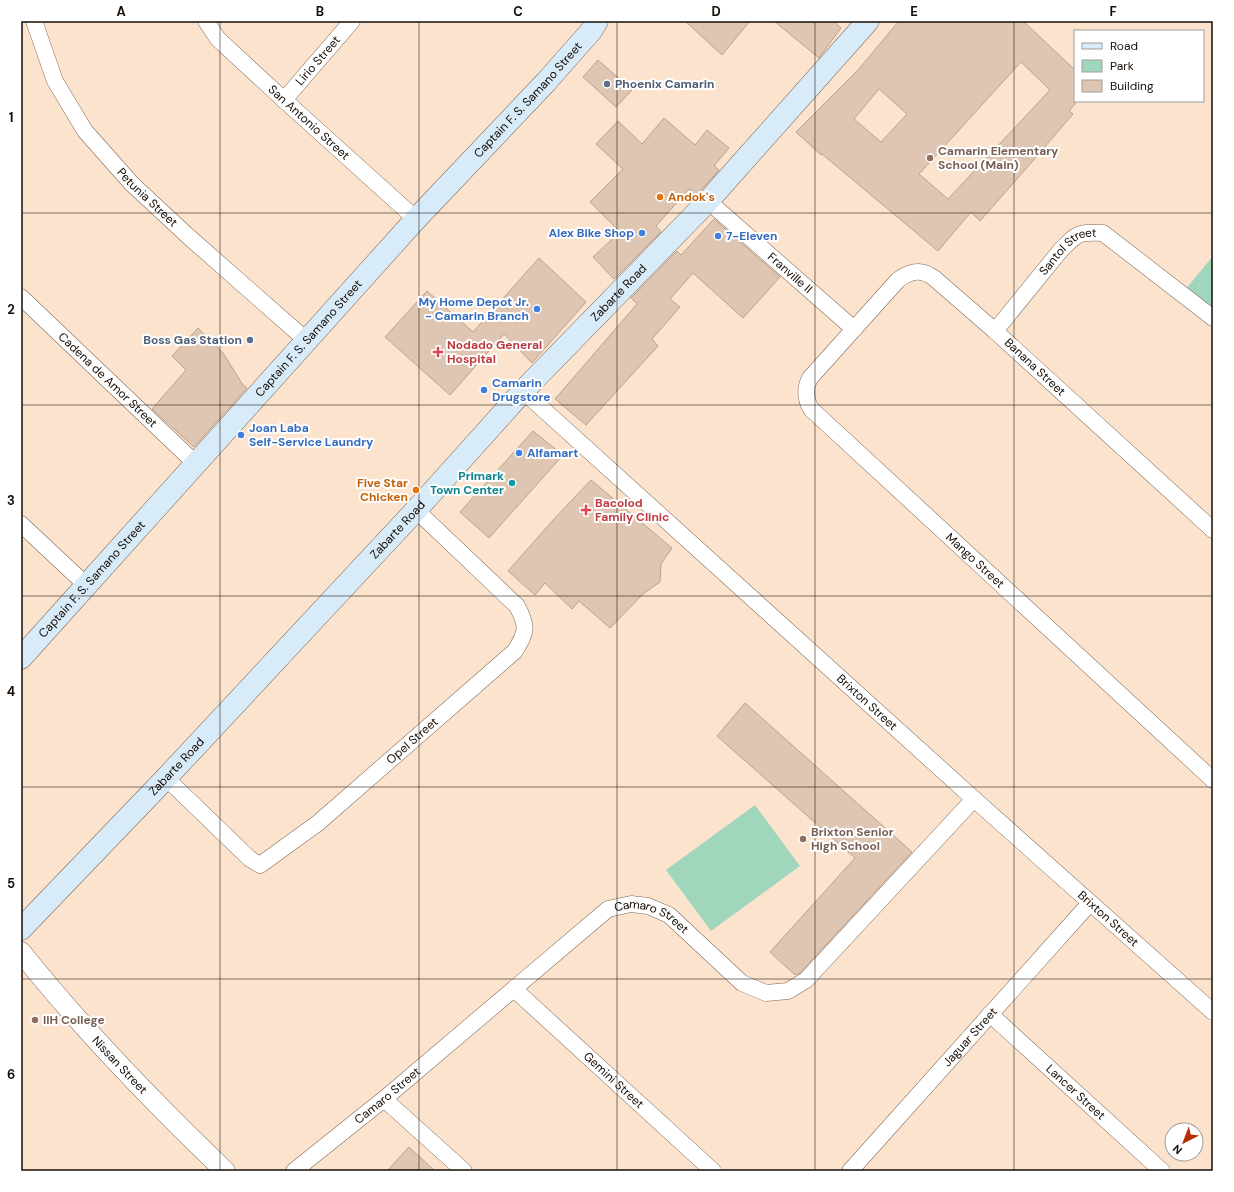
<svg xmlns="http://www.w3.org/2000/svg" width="1234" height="1192" viewBox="0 0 1234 1192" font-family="'DM Sans',sans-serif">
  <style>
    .green { fill: #a0d6bc }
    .building { fill: #dfc6b2; stroke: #baa28f; fill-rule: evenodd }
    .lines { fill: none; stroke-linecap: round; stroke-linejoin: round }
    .minor-casing { stroke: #7f6a57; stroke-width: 17 }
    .tertiary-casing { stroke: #7f6a57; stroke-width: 21 }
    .secondary-casing { stroke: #7f6a57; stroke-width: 23 }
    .minor { stroke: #fff; stroke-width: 16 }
    .tertiary { stroke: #fff; stroke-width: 20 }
    .secondary { stroke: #d8ebf9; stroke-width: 22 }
    .grid { fill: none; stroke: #150d06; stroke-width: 1; stroke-opacity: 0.55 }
    .service-dot { fill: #5c6f8a; stroke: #fff; stroke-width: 1.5 }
    .education-dot { fill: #8d6e63; stroke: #fff; stroke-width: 1.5 }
    .food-dot { fill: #e8710a; stroke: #fff; stroke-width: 1.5 }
    .shop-dot { fill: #3f7fe0; stroke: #fff; stroke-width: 1.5 }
    .health-dot { fill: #e0444e; stroke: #fff; stroke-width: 1.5 }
    .culture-dot { fill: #0f9aa8; stroke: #fff; stroke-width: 1.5 }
    .labels { text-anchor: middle; stroke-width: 4; stroke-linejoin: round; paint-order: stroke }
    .street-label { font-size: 12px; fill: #150d06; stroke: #fff }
    .service-label { font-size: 12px; font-weight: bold; fill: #4e5e75; stroke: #fff; text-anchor: start }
    .education-label { font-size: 12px; font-weight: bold; fill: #785e54; stroke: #fff; text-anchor: start }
    .food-label { font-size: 12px; font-weight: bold; fill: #c56008; stroke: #fff; text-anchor: start }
    .shop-label { font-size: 12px; font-weight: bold; fill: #366cbe; stroke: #fff; text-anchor: start }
    .health-label { font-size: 12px; font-weight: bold; fill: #be3a42; stroke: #fff; text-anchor: start }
    .culture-label { font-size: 12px; font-weight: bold; fill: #0d838f; stroke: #fff; text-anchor: end }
    .neatline { fill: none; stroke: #150d06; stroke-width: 1.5 }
    .grid-label { font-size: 13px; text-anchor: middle; font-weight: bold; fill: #150d06 }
  </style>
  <rect width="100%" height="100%" fill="#fce3ce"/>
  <g class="green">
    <path d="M 1213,256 L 1213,311 L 1185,290 Z"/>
    <path d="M 755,805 L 800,866 L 711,931 L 666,870 Z"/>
  </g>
  <g class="building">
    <path d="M 685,21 L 750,21 L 722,55 Z"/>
    <path d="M 774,21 L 833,21 L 841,28 L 819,58 Z"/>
    <path d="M 899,21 L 1023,21 L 1075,70 L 1075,104 L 1069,111 L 1073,114 L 1031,163 L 980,221 L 971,212 L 938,251 L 822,154 L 821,155 L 796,132 L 858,70 ZM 1021,62 L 1050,90 L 948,199 L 919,174 ZM 879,89 L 907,114 L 881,142 L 854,119 Z"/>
    <path d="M 598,60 L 632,90 L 616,107 L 583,77 Z"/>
    <path d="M 664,118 L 695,145 L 707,130 L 729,148 L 714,166 L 719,170 L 711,179 L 696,195 L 689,189 L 656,226 L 661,232 L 614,279 L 593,257 L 620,232 L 590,202 L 623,169 L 596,144 L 618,121 L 642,144 Z"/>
    <path d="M 714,219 L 780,277 L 743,318 L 693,273 L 670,299 L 680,307 L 652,339 L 658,346 L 586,425 L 555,399 L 637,304 L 631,298 L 677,251 L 681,255 Z"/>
    <path d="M 539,258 L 586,302 L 532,363 L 504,334 L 450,395 L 385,337 L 427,291 L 473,332 Z"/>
    <path d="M 198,328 L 223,353 L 243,385 L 247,388 L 194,447 L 152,409 L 186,370 L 172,356 Z"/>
    <path d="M 533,431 L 563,455 L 489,538 L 460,512 Z"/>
    <path d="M 591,480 L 672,548 L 661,564 L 660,582 L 643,594 L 610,628 L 579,601 L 572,609 L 545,583 L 535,595 L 508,571 L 554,519 Z"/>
    <path d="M 745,703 L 912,852 L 800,973 L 795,975 L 770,952 L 855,858 L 717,736 Z"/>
    <path d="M 409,1147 L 435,1171 L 387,1171 Z"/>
  </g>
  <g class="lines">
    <g class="minor-casing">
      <g id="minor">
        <path id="s1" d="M 34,21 L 55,81 L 85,131 L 132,184 L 189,237 L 306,340"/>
        <path id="s2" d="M 206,21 L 218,39 L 284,100 L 416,219"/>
        <path id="s3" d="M 284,100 L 352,21"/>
        <path id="s4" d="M 708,201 L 854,329"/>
        <path id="s5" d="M 21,297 L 195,463"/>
        <path id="s6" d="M 995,331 L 1060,251 C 1077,233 1078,232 1103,233 L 1213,318"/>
        <path id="s7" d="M 523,391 L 974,799 L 1213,1012"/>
        <path d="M 21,524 L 86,585"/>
        <path id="s8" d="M 1213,530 L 995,331 L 934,278 C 921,268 910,271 898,280 L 810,378 C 804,389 805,398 811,409 L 1213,780"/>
        <path id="s9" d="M 166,778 L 250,859 L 260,865 L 318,823 L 515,651 C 527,631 528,627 517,606 L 416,510"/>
        <path id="s10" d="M 514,989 L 713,1171"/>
        <path id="s11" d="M 990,1014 L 1162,1171"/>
        <path d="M 384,1099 L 464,1171"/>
        <path id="s12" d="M 294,1171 L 384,1099 L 608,909 L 631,904 L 648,906 L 669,915 L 742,983 L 766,993 L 788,991 L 806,980 L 974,799"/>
        <path id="s13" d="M 850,1171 L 1090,903"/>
      </g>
    </g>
    <g class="tertiary-casing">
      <g id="tertiary">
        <path id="s14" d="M 21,952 C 83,1030 153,1102 225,1171"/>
      </g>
    </g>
    <g class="secondary-casing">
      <g id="secondary">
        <path id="s15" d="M 21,658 L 416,219 L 546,82 L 591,31 L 597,21"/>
        <path id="s16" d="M 21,929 L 166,778 L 416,510 L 523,391 L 708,201 L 868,21"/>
      </g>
    </g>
    <use href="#minor" class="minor"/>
    <use href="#tertiary" class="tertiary"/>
    <use href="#secondary" class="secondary"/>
  </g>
  <path class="grid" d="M 220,21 L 220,1171M 419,21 L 419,1171M 617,21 L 617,1171M 815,21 L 815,1171M 1014,21 L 1014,1171M 21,213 L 1213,213M 21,405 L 1213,405M 21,596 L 1213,596M 21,787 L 1213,787M 21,979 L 1213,979"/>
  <g class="service-dot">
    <circle cx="607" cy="84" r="4"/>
    <circle cx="250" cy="340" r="4"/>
  </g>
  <g class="education-dot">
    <circle cx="930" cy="158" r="4"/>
    <circle cx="803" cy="839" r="4"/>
    <circle cx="35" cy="1020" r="4"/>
  </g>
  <g class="food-dot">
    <circle cx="660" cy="197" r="4"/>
    <circle cx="416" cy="490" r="4"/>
  </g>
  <g class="shop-dot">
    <circle cx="642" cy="233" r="4"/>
    <circle cx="718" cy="236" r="4"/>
    <circle cx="537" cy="309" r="4"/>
    <circle cx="484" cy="390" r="4"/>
    <circle cx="241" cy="435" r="4"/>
    <circle cx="519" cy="453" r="4"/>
  </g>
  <g class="health-dot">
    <path d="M436 346h4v4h4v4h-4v4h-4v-4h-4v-4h4z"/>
    <path d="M584 504h4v4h4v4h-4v4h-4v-4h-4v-4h4z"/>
  </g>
  <circle class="culture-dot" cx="512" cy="483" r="4"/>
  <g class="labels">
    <g class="street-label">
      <text dy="4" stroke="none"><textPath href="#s3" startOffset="52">Lirio Street</textPath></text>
      <text dy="4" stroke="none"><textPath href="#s15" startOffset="754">Captain F. S. Samano Street</textPath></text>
      <text dy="4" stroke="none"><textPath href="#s2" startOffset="145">San Antonio Street</textPath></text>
      <text dy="4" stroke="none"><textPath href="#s1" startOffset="213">Petunia Street</textPath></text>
      <text dy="4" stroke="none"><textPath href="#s6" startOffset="110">Santol Street</textPath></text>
      <text dy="4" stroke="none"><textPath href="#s4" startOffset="109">Franville II</textPath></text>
      <text dy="4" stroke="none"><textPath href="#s16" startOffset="873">Zabarte Road</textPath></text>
      <text dy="4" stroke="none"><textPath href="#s15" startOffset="430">Captain F. S. Samano Street</textPath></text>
      <text transform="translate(1035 367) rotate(43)" y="4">Banana Street</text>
      <text dy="4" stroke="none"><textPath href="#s5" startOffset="120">Cadena de Amor Street</textPath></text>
      <text dy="4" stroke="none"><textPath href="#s16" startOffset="549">Zabarte Road</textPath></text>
      <text dy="4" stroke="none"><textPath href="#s8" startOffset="803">Mango Street</textPath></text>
      <text dy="4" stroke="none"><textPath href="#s15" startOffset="106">Captain F. S. Samano Street</textPath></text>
      <text dy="4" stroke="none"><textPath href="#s7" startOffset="464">Brixton Street</textPath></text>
      <text dy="4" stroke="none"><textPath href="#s9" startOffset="325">Opel Street</textPath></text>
      <text dy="4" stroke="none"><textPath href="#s16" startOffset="225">Zabarte Road</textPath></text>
      <text dy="4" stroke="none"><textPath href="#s7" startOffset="788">Brixton Street</textPath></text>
      <text dy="4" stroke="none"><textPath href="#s12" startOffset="456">Camaro Street</textPath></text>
      <text dy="4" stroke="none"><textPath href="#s13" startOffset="180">Jaguar Street</textPath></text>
      <text dy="4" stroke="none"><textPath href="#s14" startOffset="150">Nissan Street</textPath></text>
      <text dy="4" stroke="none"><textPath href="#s10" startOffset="135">Gemini Street</textPath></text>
      <text dy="4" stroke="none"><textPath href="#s11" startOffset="116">Lancer Street</textPath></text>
      <text dy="4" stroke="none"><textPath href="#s12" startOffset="120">Camaro Street</textPath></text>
    </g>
    <g class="service-label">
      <text x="615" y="88">Phoenix Camarin</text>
      <text x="242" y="344" text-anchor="end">Boss Gas Station</text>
    </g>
    <g class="education-label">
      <text x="938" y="155">Camarin Elementary<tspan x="938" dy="14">School (Main)</tspan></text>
      <text x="811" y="836">Brixton Senior<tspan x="811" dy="14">High School</tspan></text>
      <text x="43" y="1024">IIH College</text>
    </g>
    <g class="food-label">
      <text x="668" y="201">Andok's</text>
      <text x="408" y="487" text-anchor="end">Five Star<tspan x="408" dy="14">Chicken</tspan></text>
    </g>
    <g class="shop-label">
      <text x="634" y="237" text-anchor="end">Alex Bike Shop</text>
      <text x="726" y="240">7-Eleven</text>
      <text x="529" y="306" text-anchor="end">My Home Depot Jr.<tspan x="529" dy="14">- Camarin Branch</tspan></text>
      <text x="492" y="387">Camarin<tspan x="492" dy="14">Drugstore</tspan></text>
      <text x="249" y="432">Joan Laba<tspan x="249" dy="14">Self-Service Laundry</tspan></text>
      <text x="527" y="457">Alfamart</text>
    </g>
    <g class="health-label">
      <text x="447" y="349">Nodado General<tspan x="447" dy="14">Hospital</tspan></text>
      <text x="595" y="507">Bacolod<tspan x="595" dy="14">Family Clinic</tspan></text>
    </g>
    <g class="culture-label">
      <text x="504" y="480">Primark<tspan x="504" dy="14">Town Center</tspan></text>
    </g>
  </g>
  <rect width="1234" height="1192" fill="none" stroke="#ffffff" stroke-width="44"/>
  <rect x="1074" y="30" width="130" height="72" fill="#ffffff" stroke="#a19e9b"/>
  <rect x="1082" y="43" width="20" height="6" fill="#d8ebf9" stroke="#a19e9b"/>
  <text x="1110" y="50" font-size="12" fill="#150d06">Road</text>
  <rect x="1082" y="60" width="20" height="12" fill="#a0d6bc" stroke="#a19e9b"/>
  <text x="1110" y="70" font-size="12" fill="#150d06">Park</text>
  <rect x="1082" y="80" width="20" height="12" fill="#dfc6b2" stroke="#a19e9b"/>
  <text x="1110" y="90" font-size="12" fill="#150d06">Building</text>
  <g transform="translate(1184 1142) rotate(222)"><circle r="19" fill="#ffffff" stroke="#a19e9b"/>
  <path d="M0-3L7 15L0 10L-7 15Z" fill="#b72d00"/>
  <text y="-6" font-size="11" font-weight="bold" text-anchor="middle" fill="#150d06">N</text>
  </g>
  <rect x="22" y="22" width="1190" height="1148" class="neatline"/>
  <g class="grid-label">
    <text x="121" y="16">A</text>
    <text x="320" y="16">B</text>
    <text x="518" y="16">C</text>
    <text x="716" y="16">D</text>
    <text x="914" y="16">E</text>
    <text x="1113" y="16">F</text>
    <text x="11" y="122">1</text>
    <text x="11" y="314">2</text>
    <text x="11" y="505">3</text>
    <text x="11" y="696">4</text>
    <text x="11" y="888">5</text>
    <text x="11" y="1079">6</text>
  </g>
</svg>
